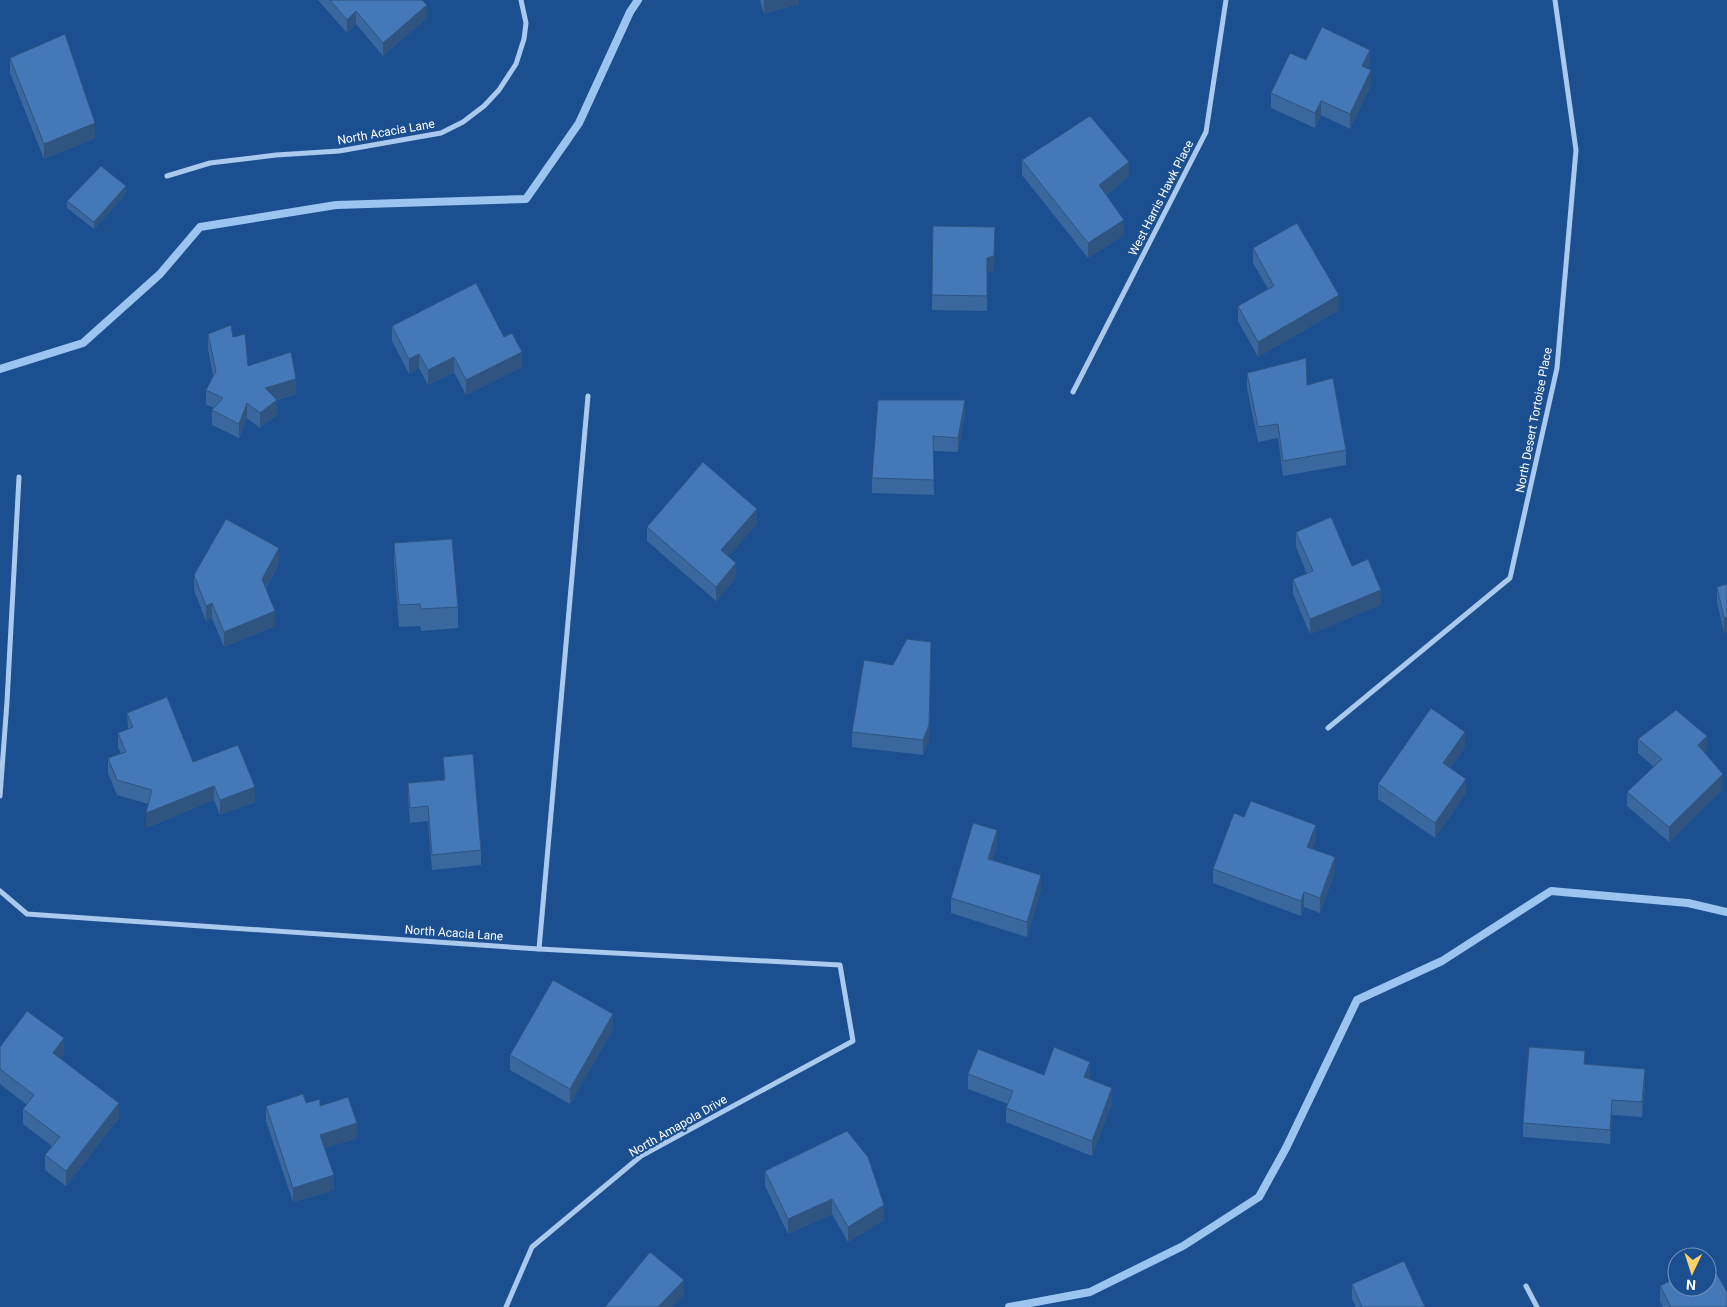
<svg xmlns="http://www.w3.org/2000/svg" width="1727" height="1307" viewBox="0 0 1727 1307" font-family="Roboto,sans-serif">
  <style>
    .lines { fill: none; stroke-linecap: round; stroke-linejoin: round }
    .stream { stroke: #9cc4f0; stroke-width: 8 }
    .street { stroke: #a9c9ee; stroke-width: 5 }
    .wall { fill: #3a679d }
    .shaded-wall { fill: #305480 }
    .building { fill: #4478b7; stroke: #305480 }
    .labels { text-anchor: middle; stroke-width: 4.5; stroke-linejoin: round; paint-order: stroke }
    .street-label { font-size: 12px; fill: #fff; stroke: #1b4f8f }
  </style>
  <rect width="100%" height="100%" fill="#1b4f8f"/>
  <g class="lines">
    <g class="stream">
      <path d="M 0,369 L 83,343 L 160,274 L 200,227 L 336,205 L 526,199 L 579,123 L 630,12 L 638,0"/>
      <path d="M 1009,1307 L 1090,1292 L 1183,1246 L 1259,1197 L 1286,1148 L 1357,1000 L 1442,961 L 1551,891 L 1688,903 L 1727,912"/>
    </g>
    <g class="street">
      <path d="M 167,176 L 210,163 L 276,155 L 339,151 L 441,133 L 463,122 L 484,106 L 499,90 L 516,64 L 524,39 L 526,23 L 521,0"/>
      <path d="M 1073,392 L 1206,132 L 1226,0"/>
      <path d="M 1328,728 L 1510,578 L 1557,368 L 1576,150 L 1555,0"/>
      <path d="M 0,796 L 7,702 L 19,477"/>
      <path d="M 0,891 L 27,914 L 539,949 L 840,965 L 853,1041 L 641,1156 L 532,1247 L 506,1307"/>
      <path d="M 539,949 L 588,396"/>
      <path d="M 1526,1286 L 1537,1307"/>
    </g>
  </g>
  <g class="wall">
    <path d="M 318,0 L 422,0 L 427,18 L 383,56 L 356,24 L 347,33 Z"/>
    <path d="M 760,0 L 799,0 L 799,4 L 764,14 Z"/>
    <path d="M 10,58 L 95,138 L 44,159 L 10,73 Z"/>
    <path d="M 1306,60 L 1370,65 L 1368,69 L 1371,85 L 1350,129 L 1321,115 L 1315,128 L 1271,108 L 1271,93 Z"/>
    <path d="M 1022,160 L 1129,176 L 1106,195 L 1124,235 L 1088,258 L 1022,175 Z"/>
    <path d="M 126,194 L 94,229 L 67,208 L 67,201 Z"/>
    <path d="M 933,226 L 994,271 L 987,272 L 987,311 L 932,310 Z"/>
    <path d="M 1253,248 L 1339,310 L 1258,357 L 1238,321 L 1238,306 L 1268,289 L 1253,263 Z"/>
    <path d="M 392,326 L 504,337 L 522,367 L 466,395 L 454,372 L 428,385 L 419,368 L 409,374 L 392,341 Z"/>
    <path d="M 208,334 L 233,337 L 248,366 L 296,394 L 277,400 L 277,415 L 260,428 L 247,418 L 239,438 L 212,425 L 212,410 L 214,408 L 206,405 L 206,390 L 213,375 L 208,349 Z"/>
    <path d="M 1247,373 L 1307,385 L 1346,450 L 1346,465 L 1283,476 L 1278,438 L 1258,442 L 1247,388 Z"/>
    <path d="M 965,414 L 958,452 L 933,451 L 934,495 L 872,493 L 872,478 Z"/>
    <path d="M 757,524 L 728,556 L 736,578 L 716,601 L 647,541 L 647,527 Z"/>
    <path d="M 1296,532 L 1352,566 L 1381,605 L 1310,634 L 1293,594 L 1293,579 L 1307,574 L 1296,547 Z"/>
    <path d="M 394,543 L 458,607 L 458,628 L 421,631 L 420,626 L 399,627 L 394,564 Z"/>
    <path d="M 279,563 L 266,588 L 275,626 L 224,647 L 212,618 L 206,621 L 194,590 L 194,575 Z"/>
    <path d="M 1727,584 L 1727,632 L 1724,633 L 1717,602 L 1717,587 Z"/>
    <path d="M 931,657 L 929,740 L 923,755 L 852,747 L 852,732 L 893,665 Z"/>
    <path d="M 127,713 L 193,762 L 255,802 L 220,815 L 214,800 L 146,828 L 148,804 L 117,795 L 108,773 L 108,758 L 121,754 L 118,747 L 118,733 L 128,729 Z"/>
    <path d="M 1638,739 L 1707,751 L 1705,753 L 1723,789 L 1669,842 L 1627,806 L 1627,792 L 1654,767 L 1638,753 Z"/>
    <path d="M 1465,747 L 1450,768 L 1466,793 L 1435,838 L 1378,799 L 1378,784 Z"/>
    <path d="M 443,757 L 481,850 L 481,865 L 432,870 L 428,821 L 410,823 L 408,798 L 408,783 L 444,780 Z"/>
    <path d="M 1244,817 L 1316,840 L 1312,849 L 1335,872 L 1320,913 L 1304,907 L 1301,916 L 1213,883 L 1213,869 Z"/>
    <path d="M 997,845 L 992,860 L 1041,890 L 1027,937 L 951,913 L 951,898 Z"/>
    <path d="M 613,1029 L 570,1104 L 510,1070 L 510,1055 Z"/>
    <path d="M 0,1047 L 64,1053 L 60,1058 L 119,1118 L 66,1186 L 45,1170 L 45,1155 L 52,1146 L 23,1124 L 23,1109 L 27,1105 L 0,1084 Z"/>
    <path d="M 1585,1064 L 1645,1084 L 1642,1117 L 1612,1115 L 1610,1144 L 1523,1137 L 1523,1123 Z"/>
    <path d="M 968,1074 L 1044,1075 L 1090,1077 L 1089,1079 L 1112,1103 L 1092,1156 L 1006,1122 L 1006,1108 L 1008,1104 L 968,1089 Z"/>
    <path d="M 306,1103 L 320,1106 L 357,1138 L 325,1148 L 334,1190 L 293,1202 L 266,1121 L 266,1106 Z"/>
    <path d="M 765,1171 L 884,1220 L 848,1242 L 832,1214 L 788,1234 L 765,1186 Z"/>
    <path d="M 1352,1284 L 1425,1307 L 1356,1307 L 1352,1299 Z"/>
    <path d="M 1660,1286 L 1727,1307 L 1663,1307 L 1660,1301 Z"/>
  </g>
  <g class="shaded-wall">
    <path d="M 764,0 L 799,0 L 799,4 L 764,14 Z"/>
    <path d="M 427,5 L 427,18 L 383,56 L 383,43 Z"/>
    <path d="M 356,11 L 356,24 L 347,33 L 347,20 Z"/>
    <path d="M 1370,50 L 1370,65 L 1362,81 L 1362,66 Z"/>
    <path d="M 1371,70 L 1371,85 L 1350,129 L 1350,114 Z"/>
    <path d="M 1321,101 L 1321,115 L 1315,128 L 1315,113 Z"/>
    <path d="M 95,123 L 95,138 L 44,159 L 44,144 Z"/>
    <path d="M 1129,162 L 1129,176 L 1099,200 L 1099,185 Z"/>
    <path d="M 126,186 L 126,194 L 94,229 L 94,222 Z"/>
    <path d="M 1124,220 L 1124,235 L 1088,258 L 1088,243 Z"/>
    <path d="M 995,227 L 994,271 L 987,272 L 987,311 L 987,258 Z"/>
    <path d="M 1339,295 L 1339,310 L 1258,357 L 1258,342 Z"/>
    <path d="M 522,352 L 522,367 L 466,395 L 466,380 Z"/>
    <path d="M 419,354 L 419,368 L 409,374 L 409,359 Z"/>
    <path d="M 454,357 L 454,372 L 428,385 L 428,370 Z"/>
    <path d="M 296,379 L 296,394 L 265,403 L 265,388 Z"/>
    <path d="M 277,400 L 277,415 L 260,428 L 260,413 Z"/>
    <path d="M 965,400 L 965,414 L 958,452 L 958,438 Z"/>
    <path d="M 247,403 L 247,418 L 239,438 L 239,424 Z"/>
    <path d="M 757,509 L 757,524 L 721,565 L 721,550 Z"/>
    <path d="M 279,548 L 279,563 L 262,594 L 262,579 Z"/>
    <path d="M 736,563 L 736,578 L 716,601 L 716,587 Z"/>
    <path d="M 1381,590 L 1381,605 L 1310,634 L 1310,619 Z"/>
    <path d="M 212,603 L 212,618 L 206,621 L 206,606 Z"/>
    <path d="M 275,611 L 275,626 L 224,647 L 224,632 Z"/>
    <path d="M 1727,617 L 1727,632 L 1724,633 L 1724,618 Z"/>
    <path d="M 931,642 L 929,740 L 923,755 L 923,740 Z"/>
    <path d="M 1465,732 L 1465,747 L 1443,778 L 1443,763 Z"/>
    <path d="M 1707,736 L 1707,751 L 1698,760 L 1698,745 Z"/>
    <path d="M 1723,774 L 1723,789 L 1669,842 L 1669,827 Z"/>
    <path d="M 1466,779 L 1466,793 L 1435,838 L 1435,823 Z"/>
    <path d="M 214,786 L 214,800 L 146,828 L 146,813 Z"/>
    <path d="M 255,787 L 255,802 L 220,815 L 220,800 Z"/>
    <path d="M 1316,825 L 1316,840 L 1307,862 L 1307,847 Z"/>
    <path d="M 997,830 L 997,845 L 988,874 L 988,859 Z"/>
    <path d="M 1335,857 L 1335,872 L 1320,913 L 1320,898 Z"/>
    <path d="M 1041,875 L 1041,890 L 1027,937 L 1027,922 Z"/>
    <path d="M 1304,892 L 1304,907 L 1301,916 L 1301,901 Z"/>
    <path d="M 613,1014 L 613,1029 L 570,1104 L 570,1089 Z"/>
    <path d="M 64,1038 L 64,1053 L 53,1068 L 53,1053 Z"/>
    <path d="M 1090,1062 L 1090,1077 L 1084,1092 L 1084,1077 Z"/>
    <path d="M 1645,1069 L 1645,1084 L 1642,1117 L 1642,1102 Z"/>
    <path d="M 1112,1088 L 1112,1103 L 1092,1156 L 1092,1141 Z"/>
    <path d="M 1612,1100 L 1612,1115 L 1610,1144 L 1610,1130 Z"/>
    <path d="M 119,1103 L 119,1118 L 66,1186 L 66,1171 Z"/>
    <path d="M 357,1123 L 357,1138 L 320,1150 L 320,1135 Z"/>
    <path d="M 334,1175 L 334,1190 L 293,1202 L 293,1188 Z"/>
    <path d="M 832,1199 L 832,1214 L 788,1234 L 788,1219 Z"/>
    <path d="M 884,1205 L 884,1220 L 848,1242 L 848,1227 Z"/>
    <path d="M 684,1280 L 684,1295 L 672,1307 L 658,1307 Z"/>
  </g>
  <g class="building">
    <path d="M 330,0 L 422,0 L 427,5 L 383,43 L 356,11 L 347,20 Z"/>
    <path d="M 1322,27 L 1370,50 L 1362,66 L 1371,70 L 1350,114 L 1321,101 L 1315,113 L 1271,93 L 1290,53 L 1306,60 Z"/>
    <path d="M 65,34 L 95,123 L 44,144 L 10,58 Z"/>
    <path d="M 1090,116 L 1129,162 L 1099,185 L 1124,220 L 1088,243 L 1022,160 Z"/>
    <path d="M 101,166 L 126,186 L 94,222 L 67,201 Z"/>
    <path d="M 1297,223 L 1339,295 L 1258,342 L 1238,306 L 1274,286 L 1253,248 Z"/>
    <path d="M 933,226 L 995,227 L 994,256 L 987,258 L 987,296 L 932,295 Z"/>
    <path d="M 476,283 L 504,337 L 512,333 L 522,352 L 466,380 L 454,357 L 428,370 L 419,354 L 409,359 L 392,326 Z"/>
    <path d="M 231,325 L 233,337 L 245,334 L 248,366 L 291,352 L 296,379 L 265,388 L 277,400 L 260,413 L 247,403 L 239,424 L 212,410 L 223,398 L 206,390 L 216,371 L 208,334 Z"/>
    <path d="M 1306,358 L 1307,385 L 1333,378 L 1346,450 L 1283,461 L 1278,424 L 1258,427 L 1247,373 Z"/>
    <path d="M 878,400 L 965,400 L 958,438 L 933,436 L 934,480 L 872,478 Z"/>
    <path d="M 703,462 L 757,509 L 721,550 L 736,563 L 716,587 L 647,527 Z"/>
    <path d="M 1331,517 L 1352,566 L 1368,559 L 1381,590 L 1310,619 L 1293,579 L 1313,571 L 1296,532 Z"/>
    <path d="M 226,519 L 279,548 L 262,579 L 275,611 L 224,632 L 212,603 L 206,606 L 194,575 Z"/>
    <path d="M 452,539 L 458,607 L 421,609 L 420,604 L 399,605 L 394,543 Z"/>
    <path d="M 1727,584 L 1727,617 L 1724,618 L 1717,587 Z"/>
    <path d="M 907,639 L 931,642 L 929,725 L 923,740 L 852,732 L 864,660 L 893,665 Z"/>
    <path d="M 167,697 L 193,762 L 238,745 L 255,787 L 220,800 L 214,786 L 146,813 L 152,790 L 117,780 L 108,758 L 126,752 L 118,733 L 133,727 L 127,713 Z"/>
    <path d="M 1431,708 L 1465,732 L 1443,763 L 1466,779 L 1435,823 L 1378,784 Z"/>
    <path d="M 1676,710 L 1707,736 L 1698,745 L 1723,774 L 1669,827 L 1627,792 L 1662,759 L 1638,739 Z"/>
    <path d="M 473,754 L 481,850 L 432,855 L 428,806 L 410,808 L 408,783 L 445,780 L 443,757 Z"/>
    <path d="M 1251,801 L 1316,825 L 1307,847 L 1335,857 L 1320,898 L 1304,892 L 1301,901 L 1213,869 L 1234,813 L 1244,817 Z"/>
    <path d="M 973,823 L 997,830 L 988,859 L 1041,875 L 1027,922 L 951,898 Z"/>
    <path d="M 553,980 L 613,1014 L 570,1089 L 510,1055 Z"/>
    <path d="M 27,1011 L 64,1038 L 53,1053 L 119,1103 L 66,1171 L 45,1155 L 60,1137 L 23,1109 L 34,1095 L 0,1069 L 0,1047 Z"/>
    <path d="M 1054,1047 L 1090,1062 L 1084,1077 L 1112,1088 L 1092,1141 L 1006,1108 L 1013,1091 L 968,1074 L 978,1049 L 1044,1075 Z"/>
    <path d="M 1529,1047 L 1585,1051 L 1584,1064 L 1645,1069 L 1642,1102 L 1612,1100 L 1610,1130 L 1523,1123 Z"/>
    <path d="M 303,1094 L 306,1103 L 320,1099 L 320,1106 L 348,1097 L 357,1123 L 320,1135 L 334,1175 L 293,1188 L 266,1106 Z"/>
    <path d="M 847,1131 L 868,1157 L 884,1205 L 848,1227 L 832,1199 L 788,1219 L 765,1171 Z"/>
    <path d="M 650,1252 L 684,1280 L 658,1307 L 605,1307 Z"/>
    <path d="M 1709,1260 L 1727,1292 L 1727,1307 L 1671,1307 L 1660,1286 L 1677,1277 L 1677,1287 L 1707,1287 L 1707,1261 Z"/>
    <path d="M 1404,1261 L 1425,1307 L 1362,1307 L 1352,1284 Z"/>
  </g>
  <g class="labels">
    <g class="street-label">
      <text transform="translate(386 132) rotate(-10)" y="4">North Acacia Lane</text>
      <text transform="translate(1161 198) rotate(-63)" y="4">West Harris Hawk Place</text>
      <text transform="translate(1534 420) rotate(-79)" y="4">North Desert Tortoise Place</text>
      <text transform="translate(454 933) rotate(4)" y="4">North Acacia Lane</text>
      <text transform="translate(678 1126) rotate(-30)" y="4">North Amapola Drive</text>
    </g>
  </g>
  <g transform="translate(1692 1272) rotate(184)"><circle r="24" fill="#1b4f8f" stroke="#7695bc"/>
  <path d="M0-4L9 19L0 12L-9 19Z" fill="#ffd166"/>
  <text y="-8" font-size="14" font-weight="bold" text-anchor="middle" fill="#ffffff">N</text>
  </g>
</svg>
